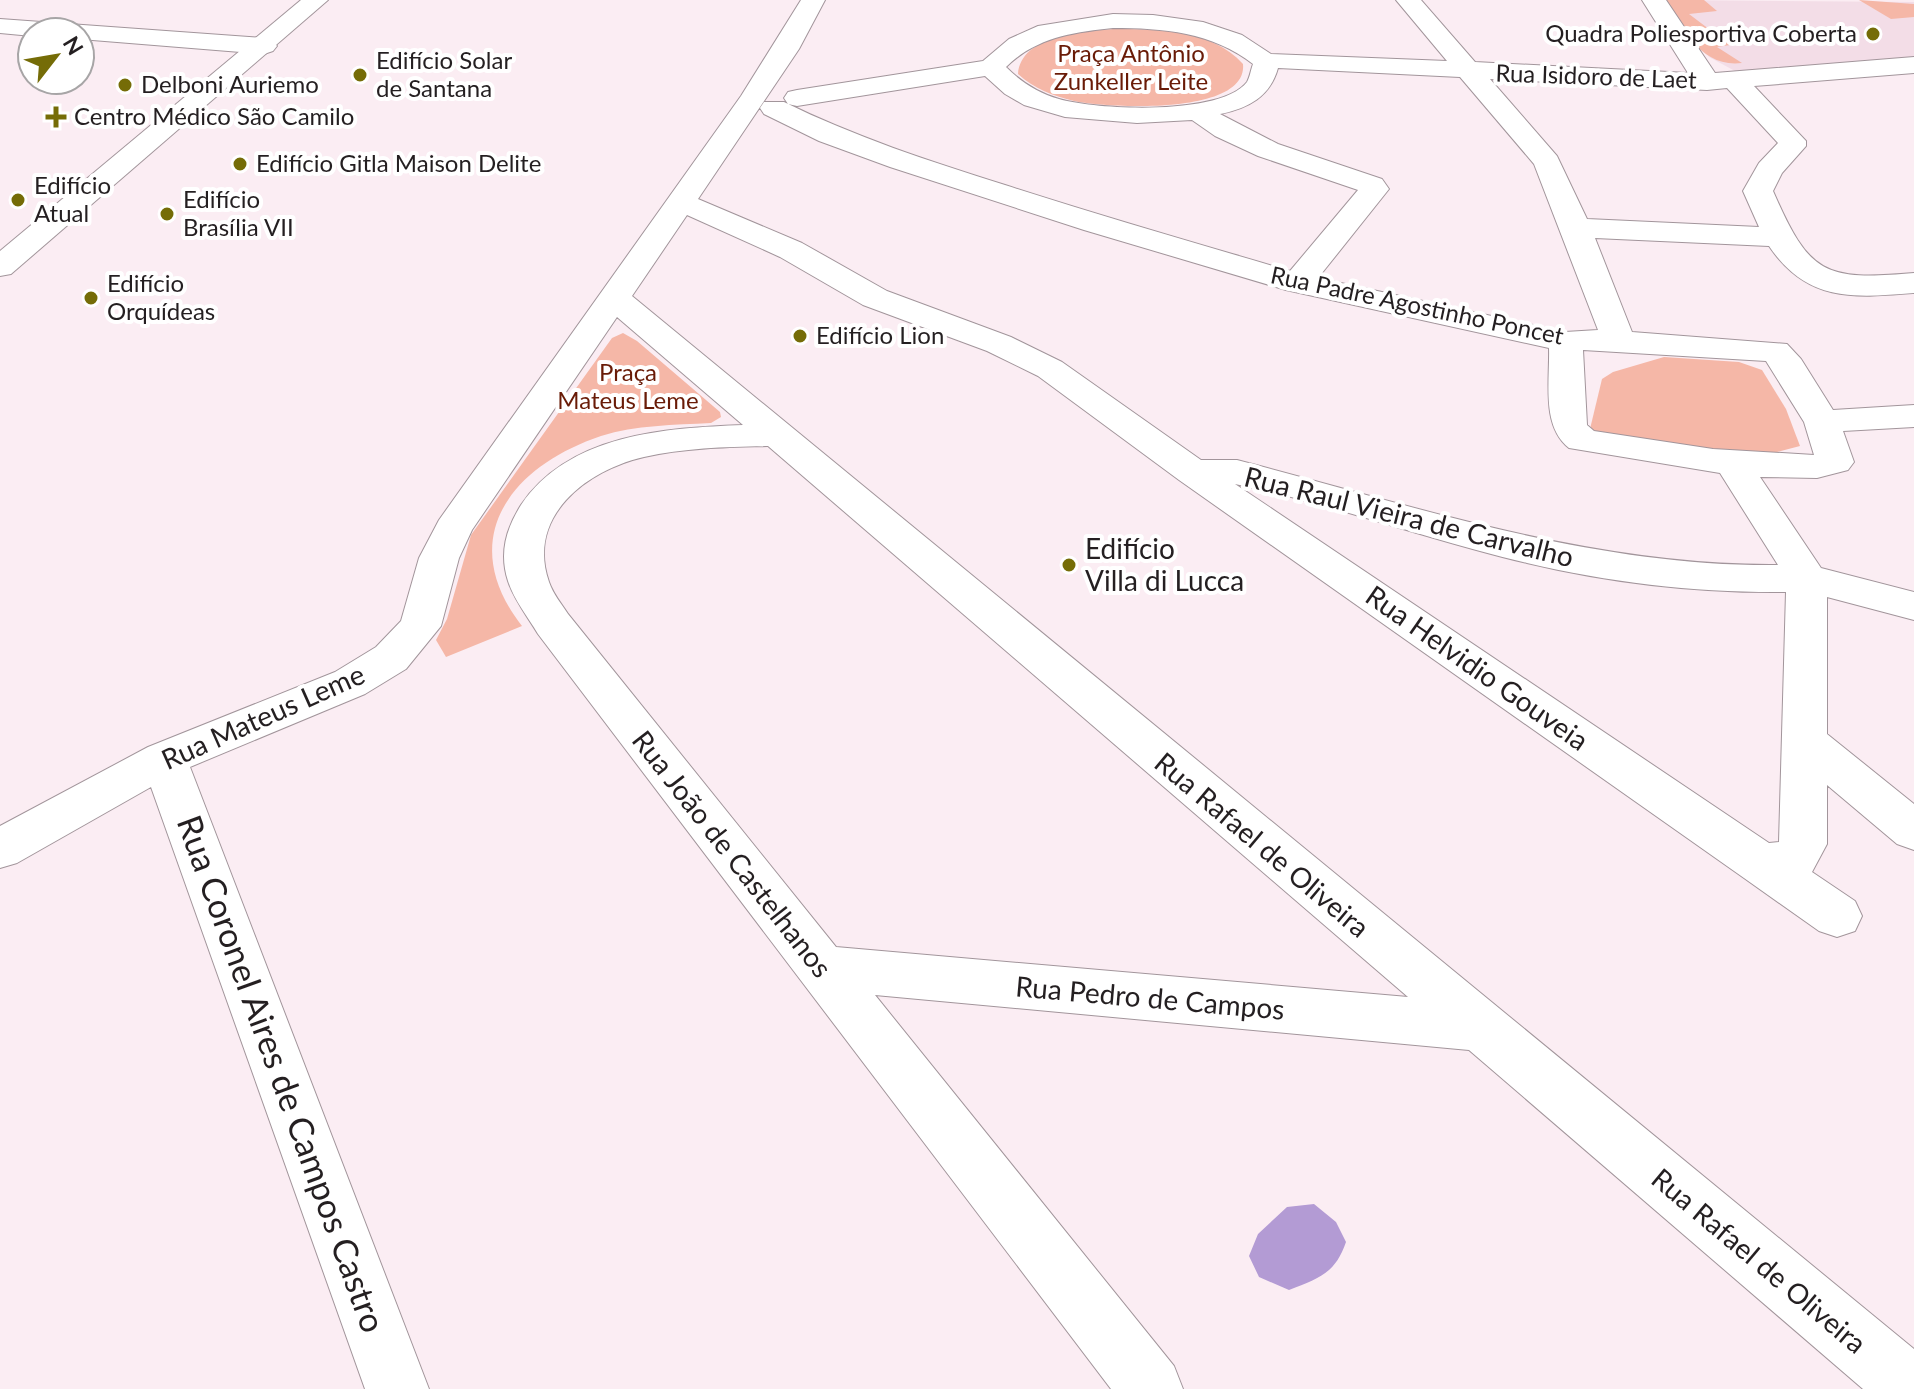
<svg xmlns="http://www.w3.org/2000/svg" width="1914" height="1389" viewBox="0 0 1914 1389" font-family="Lato,sans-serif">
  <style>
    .built { fill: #f3dde7 }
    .green { fill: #f5b7a7 }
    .water { fill: #b39bd4 }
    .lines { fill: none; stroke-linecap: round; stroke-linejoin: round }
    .street-casing { stroke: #a2959b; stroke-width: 2 }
    .primary-casing { stroke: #a2959b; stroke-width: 2 }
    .street { fill: #fff; fill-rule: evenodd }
    .primary { fill: #fff; fill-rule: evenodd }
    .poi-dot { fill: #756c07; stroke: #fff; stroke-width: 3 }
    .labels { text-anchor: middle; stroke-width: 8; stroke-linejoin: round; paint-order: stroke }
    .far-poi-label { font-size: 24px; fill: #241f21; stroke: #fff; text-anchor: start }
    .far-park-label { font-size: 24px; fill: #691b07; stroke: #fff }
    .far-street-label { font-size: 24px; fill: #241f21; stroke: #fff }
    .street-label { font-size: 28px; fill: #241f21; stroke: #fff }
    .poi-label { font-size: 28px; fill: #241f21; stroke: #fff; text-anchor: start }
    .near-street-label { font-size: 34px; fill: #241f21; stroke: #fff }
  </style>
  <rect width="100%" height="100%" fill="#fbedf3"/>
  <path class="built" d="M 1664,0 L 1914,2 L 1914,57 L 1735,71 L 1709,57 Z"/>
  <g class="green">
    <path d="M 1662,0 L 1704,0 L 1717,11 L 1689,14 L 1730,45 L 1717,47 L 1742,63 C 1701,68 1684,29 1662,0 Z"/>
    <path d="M 1859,0 L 1914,4 L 1914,17 L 1891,19 Z"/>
    <path d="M 1113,29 C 1156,29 1212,29 1243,64 C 1248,116 1106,108 1074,101 C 1054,96 1034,89 1018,74 C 1021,35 1083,31 1113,29 Z"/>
    <path d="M 623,333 L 637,341 L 720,412 L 721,417 L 711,423 C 674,425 636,425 601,436 C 509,467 455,540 522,626 L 446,657 L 436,640 L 447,619 L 471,535 L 612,338 Z"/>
    <path d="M 1664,357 L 1739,362 L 1762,370 L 1786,409 L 1800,446 L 1765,455 L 1750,454 L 1601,434 L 1590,429 L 1602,379 L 1613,372 Z"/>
  </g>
  <path class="water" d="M 1314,1204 L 1336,1222 L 1346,1242 C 1335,1274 1319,1278 1289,1290 L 1259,1277 L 1249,1256 L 1258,1234 L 1287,1207 Z"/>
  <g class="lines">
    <g class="street-casing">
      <g id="street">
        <path d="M 801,0 L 825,0 L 799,49 L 698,199 L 802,243 L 887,291 L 1011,337 L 1062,362 L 1201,460 L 1237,460 C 1415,506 1592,567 1778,565 L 1720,473 L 1569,448 C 1541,426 1550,381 1549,348 L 1286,290 L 1084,230 L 890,167 L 819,141 L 764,114 L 760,108 L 764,102 L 784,102 C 855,137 929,161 1005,185 C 1100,216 1195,243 1290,271 L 1358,190 L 1258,156 L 1215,136 L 1192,120 L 1137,123 L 1065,117 L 1024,105 L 1005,94 L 985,76 L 797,106 L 788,104 L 784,98 L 788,92 L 797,90 L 983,61 L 1009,39 L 1038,26 L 1113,14 L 1153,15 L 1203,22 L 1242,35 L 1271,54 L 1447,61 L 1396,0 L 1421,0 L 1475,62 L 1688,73 L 1642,0 L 1666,0 L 1715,73 L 1914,57 L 1914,73 L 1754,86 L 1806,141 L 1806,146 L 1782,173 L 1773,191 C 1809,274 1824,281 1914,273 L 1914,293 C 1852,298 1807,302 1769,246 L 1595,238 L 1632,332 L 1787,344 L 1801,359 L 1833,410 L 1914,405 L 1914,427 L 1843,431 L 1854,462 L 1848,470 L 1817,478 L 1760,477 L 1821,568 L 1914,592 L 1914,620 L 1827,597 L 1827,734 L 1914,804 L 1914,850 L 1897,844 L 1827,785 L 1827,844 L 1812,872 L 1855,901 L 1862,916 L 1855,931 L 1837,937 L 1819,931 L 1744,878 L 1179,480 L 1038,376 L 987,351 L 863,305 L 780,257 L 687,215 L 632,296 L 1914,1349 L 1914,1389 L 1863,1389 L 1469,1050 L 875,995 L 1174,1366 L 1183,1389 L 1111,1389 L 538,634 C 528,617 514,600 508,581 C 499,553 506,529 521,505 C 569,434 665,428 743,425 L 617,317 L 472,530 L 459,558 L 441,626 L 406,669 L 365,694 L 190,767 L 429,1389 L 365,1389 L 151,787 L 17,863 L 0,868 L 0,826 L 148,747 L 335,672 L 376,647 L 401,621 L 419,558 L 439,520 L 741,96 ZM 1113,28 C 1163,28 1212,32 1253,64 C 1251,69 1250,77 1247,82 C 1221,116 1096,110 1059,99 C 1038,93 1021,82 1006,67 C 1035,38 1073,32 1113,28 ZM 1278,68 L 1460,77 L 1534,164 L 1598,330 L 1565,332 L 1318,278 L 1389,189 L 1382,179 L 1278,144 L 1220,114 C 1248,108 1270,97 1278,68 ZM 1490,79 L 1707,90 L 1727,88 L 1778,143 L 1759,163 L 1743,191 L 1759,227 L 1587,219 L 1557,156 ZM 1583,350 L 1766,361 L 1804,422 L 1814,455 L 1713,449 L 1594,431 L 1587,425 ZM 768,446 L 1408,997 L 836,947 L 568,614 C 561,603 553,594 549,582 C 526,516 587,470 644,457 C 684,448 727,447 768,446 ZM 1235,484 C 1333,504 1429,540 1527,563 C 1611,583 1701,593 1786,592 L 1779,842 L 1769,843 Z"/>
        <path d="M 0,19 L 264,38 L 273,41 L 277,46 L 273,51 L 264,54 L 80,39 L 80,32 L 32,32 L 32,36 L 0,33 Z"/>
      </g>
    </g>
    <g class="primary-casing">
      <path id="primary" d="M 301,0 L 328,0 L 11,274 L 0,276 L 0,251 Z"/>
    </g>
    <use href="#street" class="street"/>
    <use href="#primary" class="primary"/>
  </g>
  <g class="poi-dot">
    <circle cx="1873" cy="34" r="8"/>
    <circle cx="360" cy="75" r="8"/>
    <circle cx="125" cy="85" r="8"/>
    <path d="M52 105h8v8h8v8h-8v8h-8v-8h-8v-8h8z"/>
    <circle cx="240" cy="164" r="8"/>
    <circle cx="18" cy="200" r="8"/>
    <circle cx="167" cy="214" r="8"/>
    <circle cx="91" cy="298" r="8"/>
    <circle cx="800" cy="336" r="8"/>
    <circle cx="1069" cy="565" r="8"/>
  </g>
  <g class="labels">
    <g class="far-poi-label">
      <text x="1857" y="42" text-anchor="end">Quadra Poliesportiva Coberta</text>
      <text x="376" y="69">Edifício Solar<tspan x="376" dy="28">de Santana</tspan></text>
      <text x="141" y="93">Delboni Auriemo</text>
      <text x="74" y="125">Centro Médico São Camilo</text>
      <text x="256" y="172">Edifício Gitla Maison Delite</text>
      <text x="34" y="194">Edifício<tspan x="34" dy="28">Atual</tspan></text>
      <text x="183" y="208">Edifício<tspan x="183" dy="28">Brasília VII</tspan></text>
      <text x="107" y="292">Edifício<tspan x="107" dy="28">Orquídeas</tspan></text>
      <text x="816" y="344">Edifício Lion</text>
    </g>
    <g class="far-park-label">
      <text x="1131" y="62">Praça Antônio<tspan x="1131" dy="28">Zunkeller Leite</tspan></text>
      <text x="628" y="381">Praça<tspan x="628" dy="28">Mateus Leme</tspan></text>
    </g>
    <g class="far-street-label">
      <text transform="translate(1596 77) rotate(2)" y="8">Rua Isidoro de Laet</text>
      <text transform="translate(1417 306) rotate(12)" y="8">Rua Padre Agostinho Poncet</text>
    </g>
    <g class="street-label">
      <text transform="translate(1409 517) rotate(14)" y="10">Rua Raul Vieira de Carvalho</text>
      <text transform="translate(1477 668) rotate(35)" y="10">Rua Helvidio Gouveia</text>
      <text transform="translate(263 717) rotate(-24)" y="10">Rua Mateus Leme</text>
      <text transform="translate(1262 845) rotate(40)" y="10">Rua Rafael de Oliveira</text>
      <text transform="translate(732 854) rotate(52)" y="10">Rua João de Castelhanos</text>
      <text transform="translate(1150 998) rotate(5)" y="10">Rua Pedro de Campos</text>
      <text transform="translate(1759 1261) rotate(40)" y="10">Rua Rafael de Oliveira</text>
    </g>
    <g class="poi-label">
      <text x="1085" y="559">Edifício<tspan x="1085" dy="32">Villa di Lucca</tspan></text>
    </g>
    <g class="near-street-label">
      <text transform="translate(281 1074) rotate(70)" y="12">Rua Coronel Aires de Campos Castro</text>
    </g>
  </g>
  <g transform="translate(56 56) rotate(59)"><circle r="38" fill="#ffffff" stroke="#a7a5a6" stroke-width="2"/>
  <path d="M0-6L14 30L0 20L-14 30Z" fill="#756c07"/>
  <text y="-12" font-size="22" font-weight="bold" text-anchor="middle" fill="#241f21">N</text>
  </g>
</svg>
